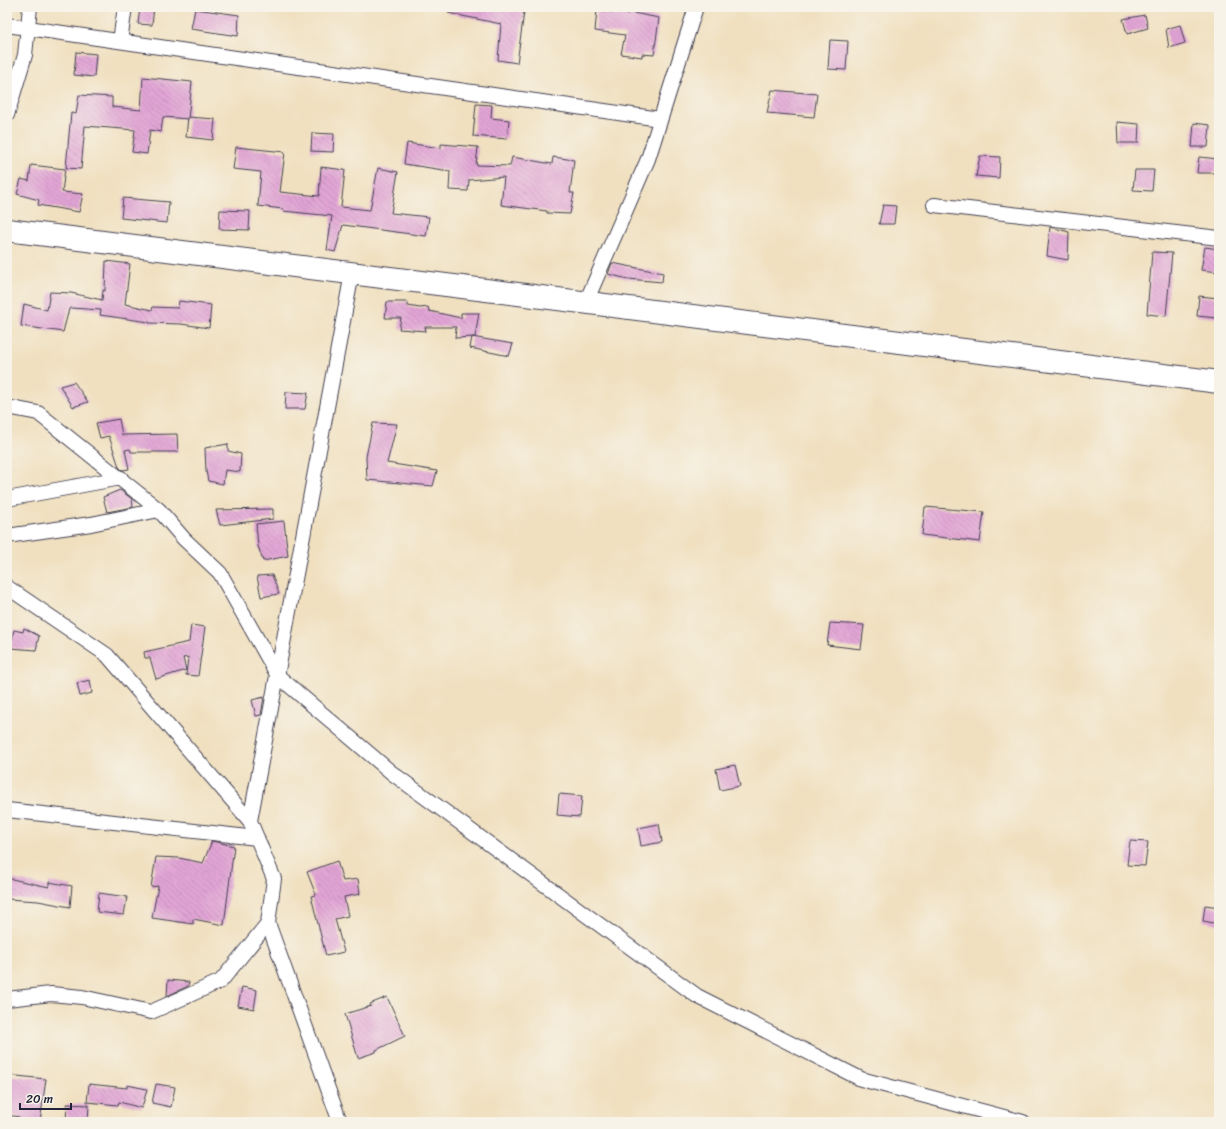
<svg xmlns="http://www.w3.org/2000/svg" width="1226" height="1129" viewBox="0 0 1226 1129" font-family="Sriracha,sans-serif">
  <style>
    .building { fill: url(#building-back-hatch) }
    .lines { fill: none; stroke-linecap: round; stroke-linejoin: round }
    .minor-casing { stroke: #413e4f; stroke-width: 16 }
    .trunk-casing { stroke: #413e4f; stroke-width: 24 }
    .minor { stroke: #fff; stroke-width: 14 }
    .trunk { stroke: #fff; stroke-width: 22 }
  </style>
  <defs>
    <pattern id="building-back-hatch" width="6" height="6" patternUnits="userSpaceOnUse"><rect width="6" height="6" fill="#e2a5d6"/><path d="M-1 5l2 2M0 0l6 6M5-1l2 2" fill="none" stroke="#b786af"/></pattern>
  </defs>
  <rect width="100%" height="100%" fill="#f7f3e8"/>
  <filter id="ink" filterUnits="userSpaceOnUse"><feTurbulence type="fractalNoise" baseFrequency=".025" numOctaves="2"/><feDisplacementMap in="SourceGraphic" scale="8" xChannelSelector="R" yChannelSelector="G"/><feConvolveMatrix kernelMatrix="1 2 1 2 8 2 1 2 1" color-interpolation-filters="sRGB"/></filter>
  <filter id="wash" filterUnits="userSpaceOnUse"><feTurbulence type="fractalNoise" baseFrequency=".012" numOctaves="4" result="noise"/><feDisplacementMap in="SourceGraphic" scale="16" xChannelSelector="R" yChannelSelector="G"/><feGaussianBlur stdDeviation="0.9" result="paint"/><feColorMatrix in="noise" values="0 0 0 0 0 0 0 0 0 0 0 0 0 0 0 0 0 1.4 0 .05"/><feComposite in="paint" operator="in"/></filter>
  <g filter="url(#wash)">
    <rect width="100%" height="100%" fill="#f0e0c0"/>
    <g id="blocks">
      <g class="building">
        <path d="M 140,7 L 154,7 L 152,25 L 138,24 Z"/>
        <path d="M 449,7 L 522,7 L 521,11 L 524,12 L 517,63 L 498,60 L 501,24 L 448,13 Z"/>
        <path d="M 195,9 L 239,15 L 238,36 L 191,29 Z"/>
        <path d="M 597,10 L 628,14 L 628,12 L 659,18 L 654,55 L 642,54 L 642,57 L 621,54 L 625,35 L 595,31 Z"/>
        <path d="M 1145,15 L 1148,28 L 1127,34 L 1123,19 Z"/>
        <path d="M 1180,25 L 1185,43 L 1169,48 L 1166,29 Z"/>
        <path d="M 830,40 L 848,41 L 846,70 L 828,69 Z"/>
        <path d="M 76,52 L 96,54 L 94,77 L 74,75 Z"/>
        <path d="M 143,77 L 192,82 L 188,119 L 163,117 L 161,132 L 150,130 L 147,154 L 132,152 L 135,130 L 85,126 L 81,169 L 66,168 L 71,113 L 76,114 L 79,95 L 112,97 L 112,107 L 141,110 Z"/>
        <path d="M 772,90 L 817,94 L 814,117 L 767,113 Z"/>
        <path d="M 476,104 L 492,105 L 491,118 L 509,120 L 507,139 L 473,136 Z"/>
        <path d="M 188,117 L 215,119 L 213,140 L 186,137 Z"/>
        <path d="M 1117,122 L 1139,124 L 1138,143 L 1118,143 Z"/>
        <path d="M 1194,123 L 1210,125 L 1208,147 L 1192,147 Z"/>
        <path d="M 312,133 L 334,134 L 333,152 L 311,151 Z"/>
        <path d="M 407,143 L 441,148 L 441,144 L 478,147 L 476,165 L 510,166 L 512,157 L 552,164 L 553,157 L 574,160 L 570,193 L 574,193 L 570,214 L 547,213 L 547,211 L 501,205 L 504,177 L 469,180 L 468,191 L 449,190 L 450,171 L 404,164 Z"/>
        <path d="M 236,147 L 285,152 L 280,192 L 319,196 L 321,167 L 345,170 L 341,207 L 370,210 L 378,168 L 398,172 L 391,213 L 429,217 L 426,236 L 343,225 L 335,252 L 327,250 L 332,216 L 283,211 L 283,209 L 258,206 L 261,172 L 233,169 Z"/>
        <path d="M 980,156 L 1000,157 L 999,178 L 976,176 Z"/>
        <path d="M 1199,157 L 1219,159 L 1215,173 L 1197,173 Z"/>
        <path d="M 31,165 L 65,169 L 62,192 L 83,194 L 79,212 L 38,205 L 39,200 L 17,194 L 21,179 L 29,181 Z"/>
        <path d="M 1135,170 L 1154,170 L 1152,191 L 1133,190 Z"/>
        <path d="M 123,198 L 169,202 L 167,223 L 121,218 Z"/>
        <path d="M 883,205 L 896,206 L 894,224 L 879,224 Z"/>
        <path d="M 220,210 L 250,211 L 249,230 L 219,229 Z"/>
        <path d="M 1050,227 L 1069,232 L 1068,260 L 1047,256 Z"/>
        <path d="M 1205,247 L 1219,249 L 1219,272 L 1201,270 Z"/>
        <path d="M 1152,252 L 1172,253 L 1166,316 L 1147,314 Z"/>
        <path d="M 106,261 L 130,264 L 125,304 L 152,310 L 153,307 L 178,308 L 179,301 L 211,305 L 209,328 L 181,324 L 149,323 L 149,322 L 100,315 L 101,310 L 71,308 L 69,309 L 63,332 L 21,326 L 24,304 L 47,310 L 50,292 L 71,293 L 102,300 L 103,290 L 105,291 Z"/>
        <path d="M 612,263 L 663,273 L 662,282 L 628,279 L 608,274 Z"/>
        <path d="M 1199,296 L 1219,298 L 1217,318 L 1197,316 Z"/>
        <path d="M 387,302 L 408,302 L 408,306 L 420,308 L 428,307 L 429,311 L 461,318 L 461,313 L 479,313 L 475,337 L 455,338 L 456,327 L 425,327 L 426,331 L 399,329 L 401,318 L 385,318 Z"/>
        <path d="M 472,337 L 513,344 L 509,356 L 470,348 Z"/>
        <path d="M 74,382 L 88,402 L 73,407 L 60,386 Z"/>
        <path d="M 286,392 L 308,393 L 305,409 L 285,409 Z"/>
        <path d="M 119,419 L 122,435 L 177,434 L 178,452 L 131,452 L 130,449 L 125,450 L 129,469 L 122,470 L 119,467 L 109,436 L 100,438 L 96,423 Z"/>
        <path d="M 373,423 L 397,424 L 387,463 L 437,471 L 433,486 L 367,480 L 366,457 Z"/>
        <path d="M 228,444 L 228,451 L 241,454 L 240,472 L 225,470 L 223,484 L 208,481 L 206,471 L 205,448 Z"/>
        <path d="M 120,490 L 132,499 L 133,507 L 107,512 L 103,497 Z"/>
        <path d="M 925,507 L 984,512 L 980,542 L 922,535 Z"/>
        <path d="M 273,509 L 273,519 L 220,525 L 216,510 Z"/>
        <path d="M 284,521 L 288,556 L 263,561 L 258,546 L 256,524 Z"/>
        <path d="M 272,575 L 279,594 L 261,597 L 257,576 Z"/>
        <path d="M 830,623 L 864,625 L 861,649 L 827,645 Z"/>
        <path d="M 191,625 L 205,627 L 198,676 L 186,675 L 188,657 L 183,658 L 186,670 L 156,679 L 150,658 L 145,658 L 144,652 L 189,642 Z"/>
        <path d="M 24,628 L 39,636 L 36,650 L 10,648 L 14,630 L 23,632 Z"/>
        <path d="M 90,680 L 92,693 L 80,696 L 77,683 Z"/>
        <path d="M 264,697 L 261,715 L 256,716 L 252,700 Z"/>
        <path d="M 735,765 L 740,786 L 720,790 L 716,769 Z"/>
        <path d="M 559,794 L 582,796 L 580,817 L 557,815 Z"/>
        <path d="M 659,824 L 662,842 L 641,846 L 638,828 Z"/>
        <path d="M 212,841 L 234,846 L 224,925 L 193,919 L 193,924 L 152,918 L 158,886 L 151,887 L 156,857 L 179,858 L 203,863 Z"/>
        <path d="M 1130,841 L 1148,842 L 1145,866 L 1127,865 Z"/>
        <path d="M 337,861 L 343,881 L 358,879 L 360,894 L 344,897 L 348,916 L 335,919 L 344,952 L 326,956 L 311,896 L 316,895 L 307,872 Z"/>
        <path d="M 7,878 L 49,887 L 49,882 L 72,886 L 70,907 L 38,901 L 7,899 Z"/>
        <path d="M 99,893 L 127,897 L 124,915 L 97,912 Z"/>
        <path d="M 1205,905 L 1219,907 L 1219,924 L 1203,921 Z"/>
        <path d="M 168,980 L 189,982 L 188,986 L 167,996 Z"/>
        <path d="M 242,987 L 257,990 L 254,1009 L 238,1006 Z"/>
        <path d="M 387,997 L 405,1036 L 376,1050 L 376,1052 L 358,1058 L 345,1014 L 371,1006 L 370,1004 Z"/>
        <path d="M 7,1075 L 46,1079 L 40,1122 L 19,1120 L 19,1117 L 7,1115 Z"/>
        <path d="M 89,1084 L 127,1088 L 127,1085 L 147,1089 L 142,1108 L 119,1102 L 118,1105 L 87,1102 Z"/>
        <path d="M 156,1084 L 175,1087 L 171,1107 L 152,1103 Z"/>
        <path d="M 67,1104 L 89,1105 L 88,1122 L 66,1121 Z"/>
      </g>
    </g>
  </g>
  <g filter="url(#ink)">
    <use href="#blocks" fill-opacity="0" stroke="#413e4f" stroke-width="1"/>
    <g class="lines">
      <g class="minor-casing">
        <g id="minor">
          <path d="M 7,25 L 660,119"/>
          <path d="M 120,41 L 125,7"/>
          <path d="M 7,115 L 25,55 L 30,7"/>
          <path d="M 934,205 L 1219,238"/>
          <path d="M 586,302 L 648,159 L 696,7"/>
          <path d="M 7,407 L 38,413 L 159,510 L 184,539 L 220,573 L 278,676 L 392,773 L 697,996 L 861,1079 L 1023,1122"/>
          <path d="M 7,499 L 121,478"/>
          <path d="M 7,536 L 91,524 L 159,510"/>
          <path d="M 7,587 L 107,655 L 250,821"/>
          <path d="M 7,810 L 257,838"/>
          <path d="M 268,923 L 340,1122"/>
          <path d="M 7,999 L 51,994 L 82,997 L 151,1012 L 221,981 L 268,923 L 274,879 L 250,821 L 352,273"/>
        </g>
      </g>
      <g class="trunk-casing">
        <path id="trunk" d="M 7,230 L 1219,382"/>
      </g>
      <use href="#minor" class="minor"/>
      <use href="#trunk" class="trunk"/>
    </g>
  </g>
  <rect width="1226" height="1129" fill="none" stroke="#f7f3e8" stroke-width="24"/>
  <path d="M20 1103v6h51v-6" fill="none" stroke="#22223b" stroke-width="2"/>
  <text x="26" y="1103" font-size="12" fill="#22223b" stroke="#f7f3e8" stroke-width="3" paint-order="stroke">20 m</text>
</svg>
